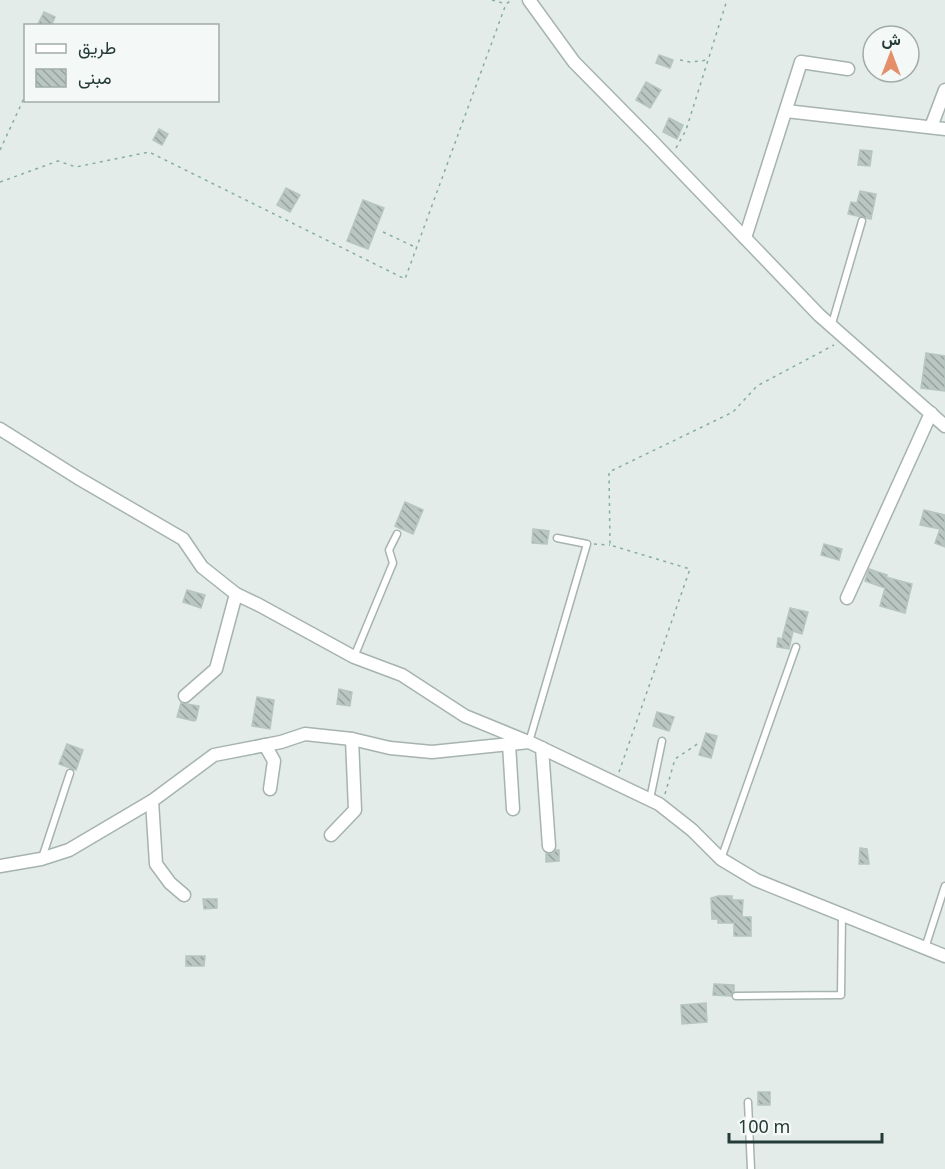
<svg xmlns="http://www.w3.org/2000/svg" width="945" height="1169" viewBox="0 0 945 1169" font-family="'Noto Sans',Vazirmatn,sans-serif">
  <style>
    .building { fill: url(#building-back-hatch); stroke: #b7c5c0; stroke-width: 1.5 }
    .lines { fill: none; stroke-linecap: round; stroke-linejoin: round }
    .service-casing { stroke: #a6b3af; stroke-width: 9 }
    .minor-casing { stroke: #a6b3af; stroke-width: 15 }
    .path { stroke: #87aca3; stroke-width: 1.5; stroke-dasharray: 3 4.5; stroke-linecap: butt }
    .service { stroke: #fff; stroke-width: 6 }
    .minor { stroke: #fff; stroke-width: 12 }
  </style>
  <defs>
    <pattern id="building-back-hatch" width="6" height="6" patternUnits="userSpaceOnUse" patternTransform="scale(1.5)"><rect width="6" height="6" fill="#b9c6c2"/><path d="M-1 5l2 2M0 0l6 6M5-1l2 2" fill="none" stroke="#96a29e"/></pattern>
  </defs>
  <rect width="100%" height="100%" fill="#e3ece8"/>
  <g class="building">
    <path d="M 44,12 L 55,17 L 51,26 L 37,26 Z"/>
    <path d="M 659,55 L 673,60 L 670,68 L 656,63 Z"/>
    <path d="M 646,82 L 661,90 L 650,108 L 636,100 Z"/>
    <path d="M 669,118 L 683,125 L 677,139 L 663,132 Z"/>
    <path d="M 159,129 L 168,134 L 162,145 L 153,140 Z"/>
    <path d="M 860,150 L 872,151 L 870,166 L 858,165 Z"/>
    <path d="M 286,188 L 300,195 L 290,212 L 277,205 Z"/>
    <path d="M 860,191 L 876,194 L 871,219 L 848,214 L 851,202 L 857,203 Z"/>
    <path d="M 363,200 L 384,208 L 368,249 L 347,241 Z"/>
    <path d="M 926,353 L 945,356 L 945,391 L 921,388 Z"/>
    <path d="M 405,502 L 423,510 L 413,534 L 395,526 Z"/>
    <path d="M 924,510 L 945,515 L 945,547 L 935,543 L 940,529 L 920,525 Z"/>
    <path d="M 533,529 L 549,531 L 547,544 L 532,543 Z"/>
    <path d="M 824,544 L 842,549 L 839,560 L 821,555 Z"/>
    <path d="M 869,569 L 887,575 L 886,577 L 912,584 L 905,613 L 880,606 L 885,588 L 865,581 Z"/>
    <path d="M 187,590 L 205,595 L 201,608 L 183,602 Z"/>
    <path d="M 790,608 L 808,612 L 802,634 L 793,631 L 789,649 L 777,647 L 778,638 L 782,639 Z"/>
    <path d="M 339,689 L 352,692 L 350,706 L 337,704 Z"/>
    <path d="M 257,697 L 274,700 L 270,729 L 252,726 Z"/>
    <path d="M 181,703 L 199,706 L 196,720 L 194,721 L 177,717 Z"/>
    <path d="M 657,712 L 674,717 L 669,731 L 653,726 Z"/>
    <path d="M 706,733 L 717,736 L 711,758 L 699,755 Z"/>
    <path d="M 67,744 L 83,750 L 76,770 L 59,764 Z"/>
    <path d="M 860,848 L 867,849 L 869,864 L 859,864 Z"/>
    <path d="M 556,850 L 559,850 L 559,861 L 546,862 L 546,854 L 553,853 Z"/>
    <path d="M 718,896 L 732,896 L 732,900 L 743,900 L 742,917 L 751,917 L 751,936 L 734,936 L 734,923 L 718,923 L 718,919 L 712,919 L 711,898 Z"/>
    <path d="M 203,899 L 217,899 L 217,908 L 204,909 Z"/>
    <path d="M 186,956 L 205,956 L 204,966 L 186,966 Z"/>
    <path d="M 714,984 L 734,985 L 734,991 L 731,996 L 713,995 Z"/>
    <path d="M 706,1003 L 707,1022 L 682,1024 L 681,1005 Z"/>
    <rect x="758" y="1092" width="12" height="13"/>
  </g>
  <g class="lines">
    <g class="service-casing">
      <g id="service">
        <path d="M 831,327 L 862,221"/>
        <path d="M 354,657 L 393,563 L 389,550 L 397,534"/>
        <path d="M 529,742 L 587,544 L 557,538"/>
        <path d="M 650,799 L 662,741"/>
        <path d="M 42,858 L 70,773"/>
        <path d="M 721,859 L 796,647"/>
        <path d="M 925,948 L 945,886"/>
        <path d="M 736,996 L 841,995 L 842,915"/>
        <path d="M 748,1102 L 751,1169"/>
      </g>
    </g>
    <g class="minor-casing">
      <g id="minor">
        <path d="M 529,0 L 574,62 L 651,140 L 819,315 L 945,426"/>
        <path d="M 786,111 L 945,129"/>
        <path d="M 931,127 L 945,90"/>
        <path d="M 745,238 L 801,62 L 848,69"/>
        <path d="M 0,429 L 78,478 L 183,539 L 202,567 L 236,594 L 259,605 L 354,657 L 402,675 L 465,716 L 526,741"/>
        <path d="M 847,598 L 931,413"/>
        <path d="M 185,696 L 216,669 L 236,594"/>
        <path d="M 509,744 L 513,809"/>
        <path d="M 265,745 L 274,761 L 270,789"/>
        <path d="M 542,748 L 549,846"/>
        <path d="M 152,801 L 156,864 L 170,883 L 184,895"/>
        <path d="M 331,835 L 355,810 L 352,739"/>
        <path d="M 0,866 L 41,859 L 69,850 L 152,801 L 214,755 L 281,742 L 305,734 L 352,739 L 390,748 L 432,752 L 529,742 L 659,804 L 692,830 L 721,859 L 756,880 L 945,956"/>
      </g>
    </g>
    <g class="path">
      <path d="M 492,0 L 506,4"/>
      <path d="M 680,60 L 690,62 L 708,60"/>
      <path d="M 676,148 L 686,130 L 727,0"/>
      <path d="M 0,150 L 26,94"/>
      <path d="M 0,182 L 58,161 L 76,167 L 149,152 L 405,279 L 506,4 L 512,0"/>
      <path d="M 383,232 L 417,248"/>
      <path d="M 594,544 L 610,545"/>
      <path d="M 619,772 L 690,569 L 610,545 L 609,472 L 733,412 L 757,386 L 834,345"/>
      <path d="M 665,794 L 675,759 L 699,743"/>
    </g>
    <use href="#service" class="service"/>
    <use href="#minor" class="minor"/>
  </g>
  <rect x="24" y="24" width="195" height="78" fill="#f4f8f6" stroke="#a1acaa" stroke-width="1.5"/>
  <rect x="36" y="44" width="30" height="9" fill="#ffffff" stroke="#a1acaa" stroke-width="1.5"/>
  <text x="78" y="54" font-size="18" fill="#253b37">طريق</text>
  <rect x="36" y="69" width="30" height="18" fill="url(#building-back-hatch)" stroke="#a1acaa" stroke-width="1.5"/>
  <text x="78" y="84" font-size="18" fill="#253b37">مبنى</text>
  <g transform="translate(891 54)"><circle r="28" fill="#f4f8f6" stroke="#a1acaa" stroke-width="1.5"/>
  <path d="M0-4.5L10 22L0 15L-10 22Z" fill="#e48f6a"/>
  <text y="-9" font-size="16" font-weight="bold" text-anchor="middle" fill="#253b37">ش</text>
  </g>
  <path d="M729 1133v9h153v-9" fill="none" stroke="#253b37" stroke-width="3"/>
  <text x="738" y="1133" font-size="18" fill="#253b37" stroke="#f4f8f6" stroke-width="4.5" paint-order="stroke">100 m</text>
</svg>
